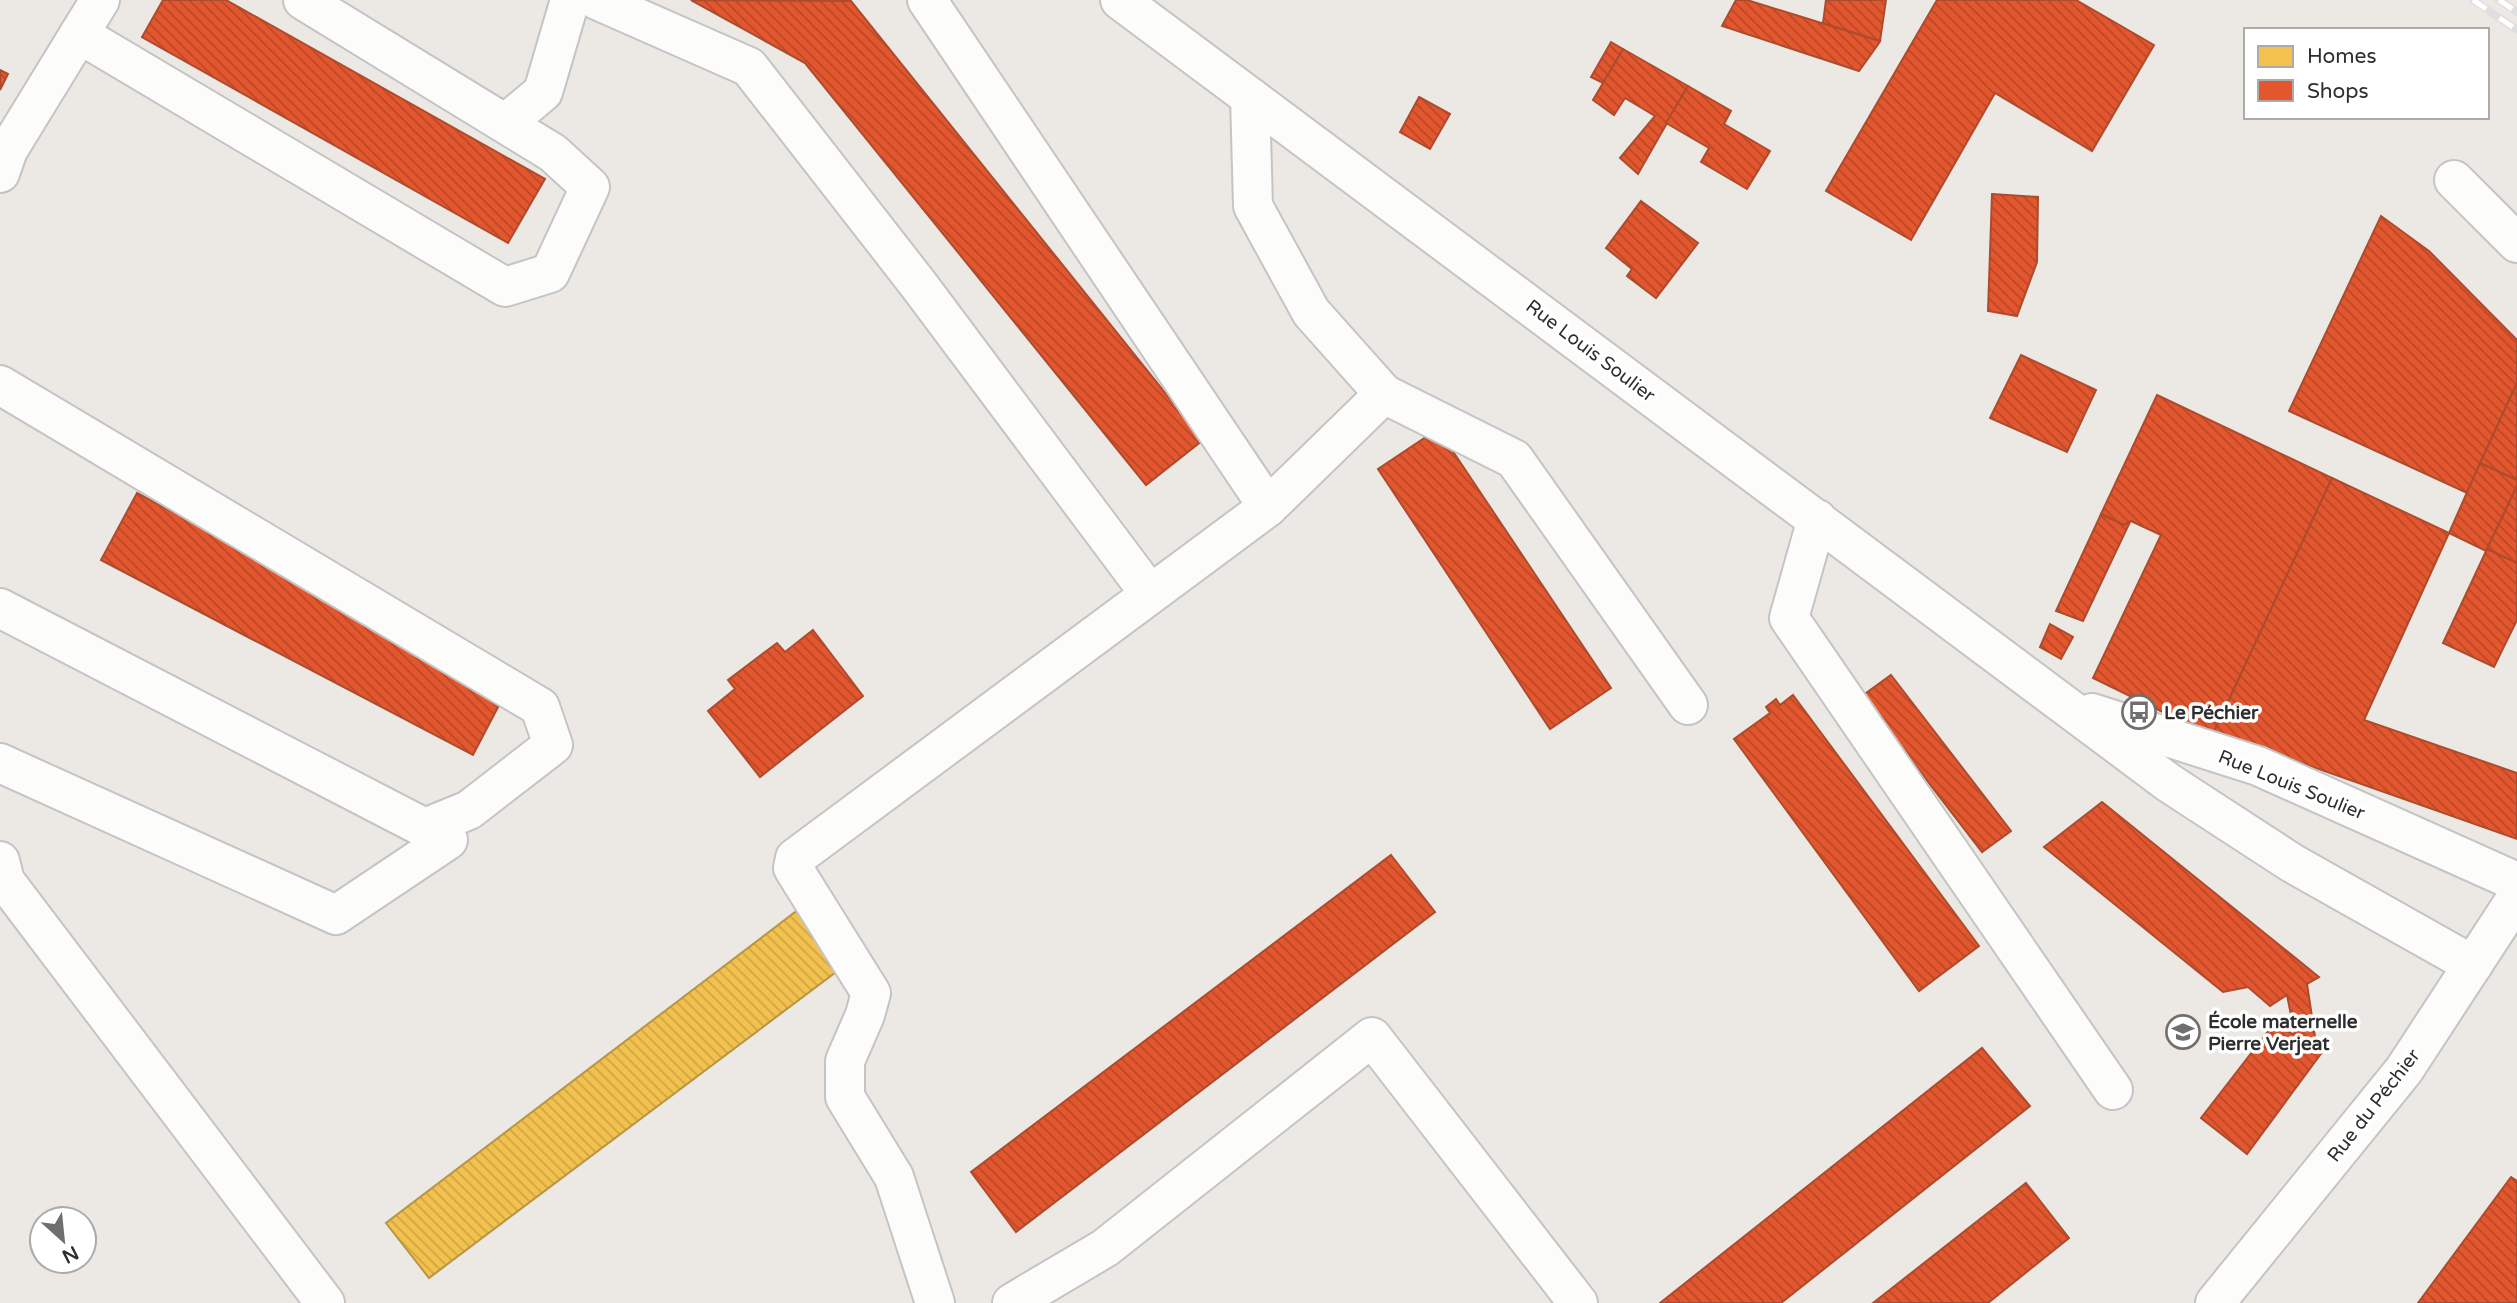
<svg xmlns="http://www.w3.org/2000/svg" width="2517" height="1303" viewBox="0 0 2517 1303" font-family="'Varela Round',sans-serif">
  <style>
    .homes { fill: url(#homes-back-hatch); stroke: #b79544; stroke-width: 2 }
    .shops { fill: url(#shops-back-hatch); stroke: #ad4b2e; stroke-width: 2 }
    .lines { fill: none; stroke-linecap: round; stroke-linejoin: round }
    .minor-casing { stroke: #c5c4c5; stroke-width: 42 }
    .minor { stroke: #fcfcfb; stroke-width: 38 }
    .rail-casing { stroke: #dfdfe1; stroke-width: 8 }
    .rail { stroke: #fff; stroke-width: 5; stroke-dasharray: 16; stroke-linecap: butt }
    .labels { text-anchor: middle; stroke-width: 7; stroke-linejoin: round; paint-order: stroke }
    .street-label { font-size: 19px; fill: #2e2e2e; stroke: #fff }
    .poi-label { font-size: 19px; font-weight: bold; fill: #2e2e2e; stroke: #fff; text-anchor: start }
  </style>
  <defs>
    <pattern id="homes-back-hatch" width="6" height="6" patternUnits="userSpaceOnUse" patternTransform="scale(1.75)"><rect width="6" height="6" fill="#f2c14e"/><path d="M-1 5l2 2M0 0l6 6M5-1l2 2" fill="none" stroke="#d0a644"/></pattern>
    <pattern id="shops-back-hatch" width="6" height="6" patternUnits="userSpaceOnUse" patternTransform="scale(1.75)"><rect width="6" height="6" fill="#e4572e"/><path d="M-1 5l2 2M0 0l6 6M5-1l2 2" fill="none" stroke="#b94828"/></pattern>
  </defs>
  <rect width="100%" height="100%" fill="#ece8e4"/>
  <path class="homes" d="M 803,906 L 848,963 L 429,1278 L 386,1223 Z"/>
  <g class="shops">
    <path d="M 163,0 L 226,0 L 545,179 L 508,243 L 142,37 Z"/>
    <path d="M 691,0 L 851,1 L 1203,440 L 1146,485 L 805,63 Z"/>
    <path d="M 1736,0 L 1747,0 L 1880,41 L 1879,43 L 1859,71 L 1722,26 Z"/>
    <path d="M 1826,0 L 1886,0 L 1880,41 L 1823,23 Z"/>
    <path d="M 1937,0 L 2076,0 L 2154,45 L 2092,151 L 1995,93 L 1911,240 L 1826,191 Z"/>
    <path d="M 1611,42 L 1623,49 L 1603,83 L 1591,77 Z"/>
    <path d="M 1623,49 L 1688,86 L 1638,174 L 1620,158 L 1655,116 L 1625,98 L 1614,115 L 1593,100 Z"/>
    <path d="M 0,70 L 8,74 L 0,90 Z"/>
    <path d="M 1688,86 L 1731,111 L 1724,124 L 1770,151 L 1747,189 L 1701,162 L 1709,148 L 1666,123 Z"/>
    <path d="M 1419,97 L 1450,114 L 1430,149 L 1400,132 Z"/>
    <path d="M 1992,194 L 2038,197 L 2037,262 L 2017,316 L 1988,311 Z"/>
    <path d="M 1641,201 L 1698,243 L 1656,298 L 1627,276 L 1632,269 L 1606,248 Z"/>
    <path d="M 2381,216 L 2429,251 L 2517,340 L 2517,383 L 2467,493 L 2289,411 Z"/>
    <path d="M 2021,355 L 2096,390 L 2067,452 L 1990,418 Z"/>
    <path d="M 2516,385 L 2517,385 L 2517,480 L 2480,463 Z"/>
    <path d="M 2157,395 L 2332,478 L 2214,732 L 2173,717 L 2093,678 L 2161,535 L 2131,521 L 2124,525 L 2101,514 Z"/>
    <path d="M 1438,429 L 1611,688 L 1550,729 L 1378,469 Z"/>
    <path d="M 2480,463 L 2517,480 L 2517,486 L 2486,551 L 2449,533 Z"/>
    <path d="M 2332,478 L 2449,533 L 2364,720 L 2517,773 L 2517,839 L 2214,732 Z"/>
    <path d="M 2517,486 L 2517,563 L 2487,549 Z"/>
    <path d="M 137,493 L 507,690 L 473,755 L 101,560 Z"/>
    <path d="M 2101,514 L 2124,525 L 2130,522 L 2083,621 L 2056,611 Z"/>
    <path d="M 2487,549 L 2517,563 L 2517,620 L 2494,667 L 2443,643 Z"/>
    <path d="M 2050,624 L 2073,637 L 2061,659 L 2040,647 Z"/>
    <path d="M 813,630 L 863,696 L 760,777 L 708,711 L 735,689 L 728,680 L 777,643 L 785,652 Z"/>
    <path d="M 1891,675 L 2011,831 L 1982,852 L 1862,696 Z"/>
    <path d="M 1793,695 L 1979,946 L 1919,991 L 1734,739 L 1770,713 L 1766,707 L 1776,699 L 1780,705 Z"/>
    <path d="M 2102,802 L 2319,977 L 2307,984 L 2316,1043 L 2326,1047 L 2247,1154 L 2201,1118 L 2273,1025 L 2295,1035 L 2287,995 L 2270,1006 L 2248,987 L 2223,992 L 2044,847 Z"/>
    <path d="M 1391,855 L 1435,912 L 1016,1232 L 971,1172 Z"/>
    <path d="M 1982,1048 L 2030,1106 L 1781,1303 L 1660,1303 Z"/>
    <path d="M 2511,1177 L 2517,1181 L 2517,1303 L 2418,1303 Z"/>
    <path d="M 2026,1183 L 2069,1238 L 1988,1303 L 1873,1303 Z"/>
  </g>
  <g class="lines">
    <g class="minor-casing">
      <g id="minor">
        <path d="M 597,0 L 749,67 L 918,284 L 1150,594"/>
        <path d="M 927,0 L 1268,507"/>
        <path d="M 1120,0 L 2169,783 L 2292,863 L 2473,965"/>
        <path d="M 79,34 L 505,287 L 550,273 L 590,187 L 553,153 L 303,0"/>
        <path d="M 1250,97 L 1253,206 L 1311,312 L 1384,394 L 1514,459 L 1688,705"/>
        <path d="M 506,123 L 543,92 L 570,0"/>
        <path d="M 0,173 L 8,150 L 100,0"/>
        <path d="M 2454,180 L 2517,243"/>
        <path d="M 0,385 L 540,707 L 553,745 L 469,810 L 425,828"/>
        <path d="M 1817,519 L 1789,618 L 2113,1090"/>
        <path d="M 0,608 L 448,840 L 336,915 L 0,763"/>
        <path d="M 2092,713 L 2258,766 L 2517,882"/>
        <path d="M 0,861 L 5,881 L 325,1303"/>
        <path d="M 935,1303 L 894,1177 L 845,1097 L 845,1061 L 865,1015 L 871,993 L 793,868 L 795,858 L 1268,507 L 1384,394"/>
        <path d="M 1012,1303 L 1105,1248 L 1372,1037 L 1578,1303"/>
        <path d="M 2215,1303 L 2404,1070 L 2517,897"/>
      </g>
    </g>
    <use href="#minor" class="minor"/>
    <g class="rail-casing">
      <g id="rail">
        <path d="M 2473,0 L 2517,30"/>
        <path d="M 2499,0 L 2517,12"/>
      </g>
    </g>
    <use href="#rail" class="rail"/>
  </g>
  <defs>
    <g id="bus-ring" transform="scale(1.75)"><circle r="9.5" fill="#fff" stroke="#706f6e" stroke-width="1.5"/><path d="M-5-6H5V4H4V6H2V4H-2V6H-4V4H-5ZM-3.5-4V0h7V-4ZM-3.5 1.2v1.5H-2V1.2ZM2 1.2v1.5H3.5V1.2Z" fill="#706f6e"/></g>
    <g id="school-ring" transform="scale(1.75)"><circle r="9.5" fill="#fff" stroke="#706f6e" stroke-width="1.5"/><path d="M0-5L7-2L0 1L-7-2ZM-4 1L0 2.5L4 1V4Q0 6-4 4Z" fill="#706f6e"/></g>
  </defs>
  <g fill-rule="evenodd">
    <use href="#bus-ring" x="2139" y="712"/>
    <use href="#school-ring" x="2183" y="1032"/>
  </g>
  <g class="labels">
    <g class="street-label">
      <text transform="translate(1591 350) rotate(37)" y="7">Rue Louis Soulier</text>
      <text transform="translate(2292 784) rotate(22)" y="7">Rue Louis Soulier</text>
      <text transform="translate(2373 1105) rotate(-52)" y="7">Rue du Péchier</text>
    </g>
    <g class="poi-label">
      <text x="2164" y="719">Le Péchier</text>
      <text x="2208" y="1028">École maternelle<tspan x="2208" dy="22">Pierre Verjeat</tspan></text>
    </g>
  </g>
  <rect x="2244" y="28" width="245" height="91" fill="#ffffff" stroke="#ababab" stroke-width="2"/>
  <rect x="2258" y="46" width="35" height="21" fill="#f2c14e" stroke="#ababab" stroke-width="2"/>
  <text x="2307" y="63" font-size="21" fill="#2e2e2e">Homes</text>
  <rect x="2258" y="80" width="35" height="21" fill="#e4572e" stroke="#ababab" stroke-width="2"/>
  <text x="2307" y="98" font-size="21" fill="#2e2e2e">Shops</text>
  <g transform="translate(63 1240) rotate(153)"><circle r="33" fill="#ffffff" stroke="#ababab" stroke-width="2"/>
  <path d="M0-5L12 26L0 18L-12 26Z" fill="#706f6e"/>
  <text y="-10" font-size="19" font-weight="bold" text-anchor="middle" fill="#2e2e2e">N</text>
  </g>
</svg>
